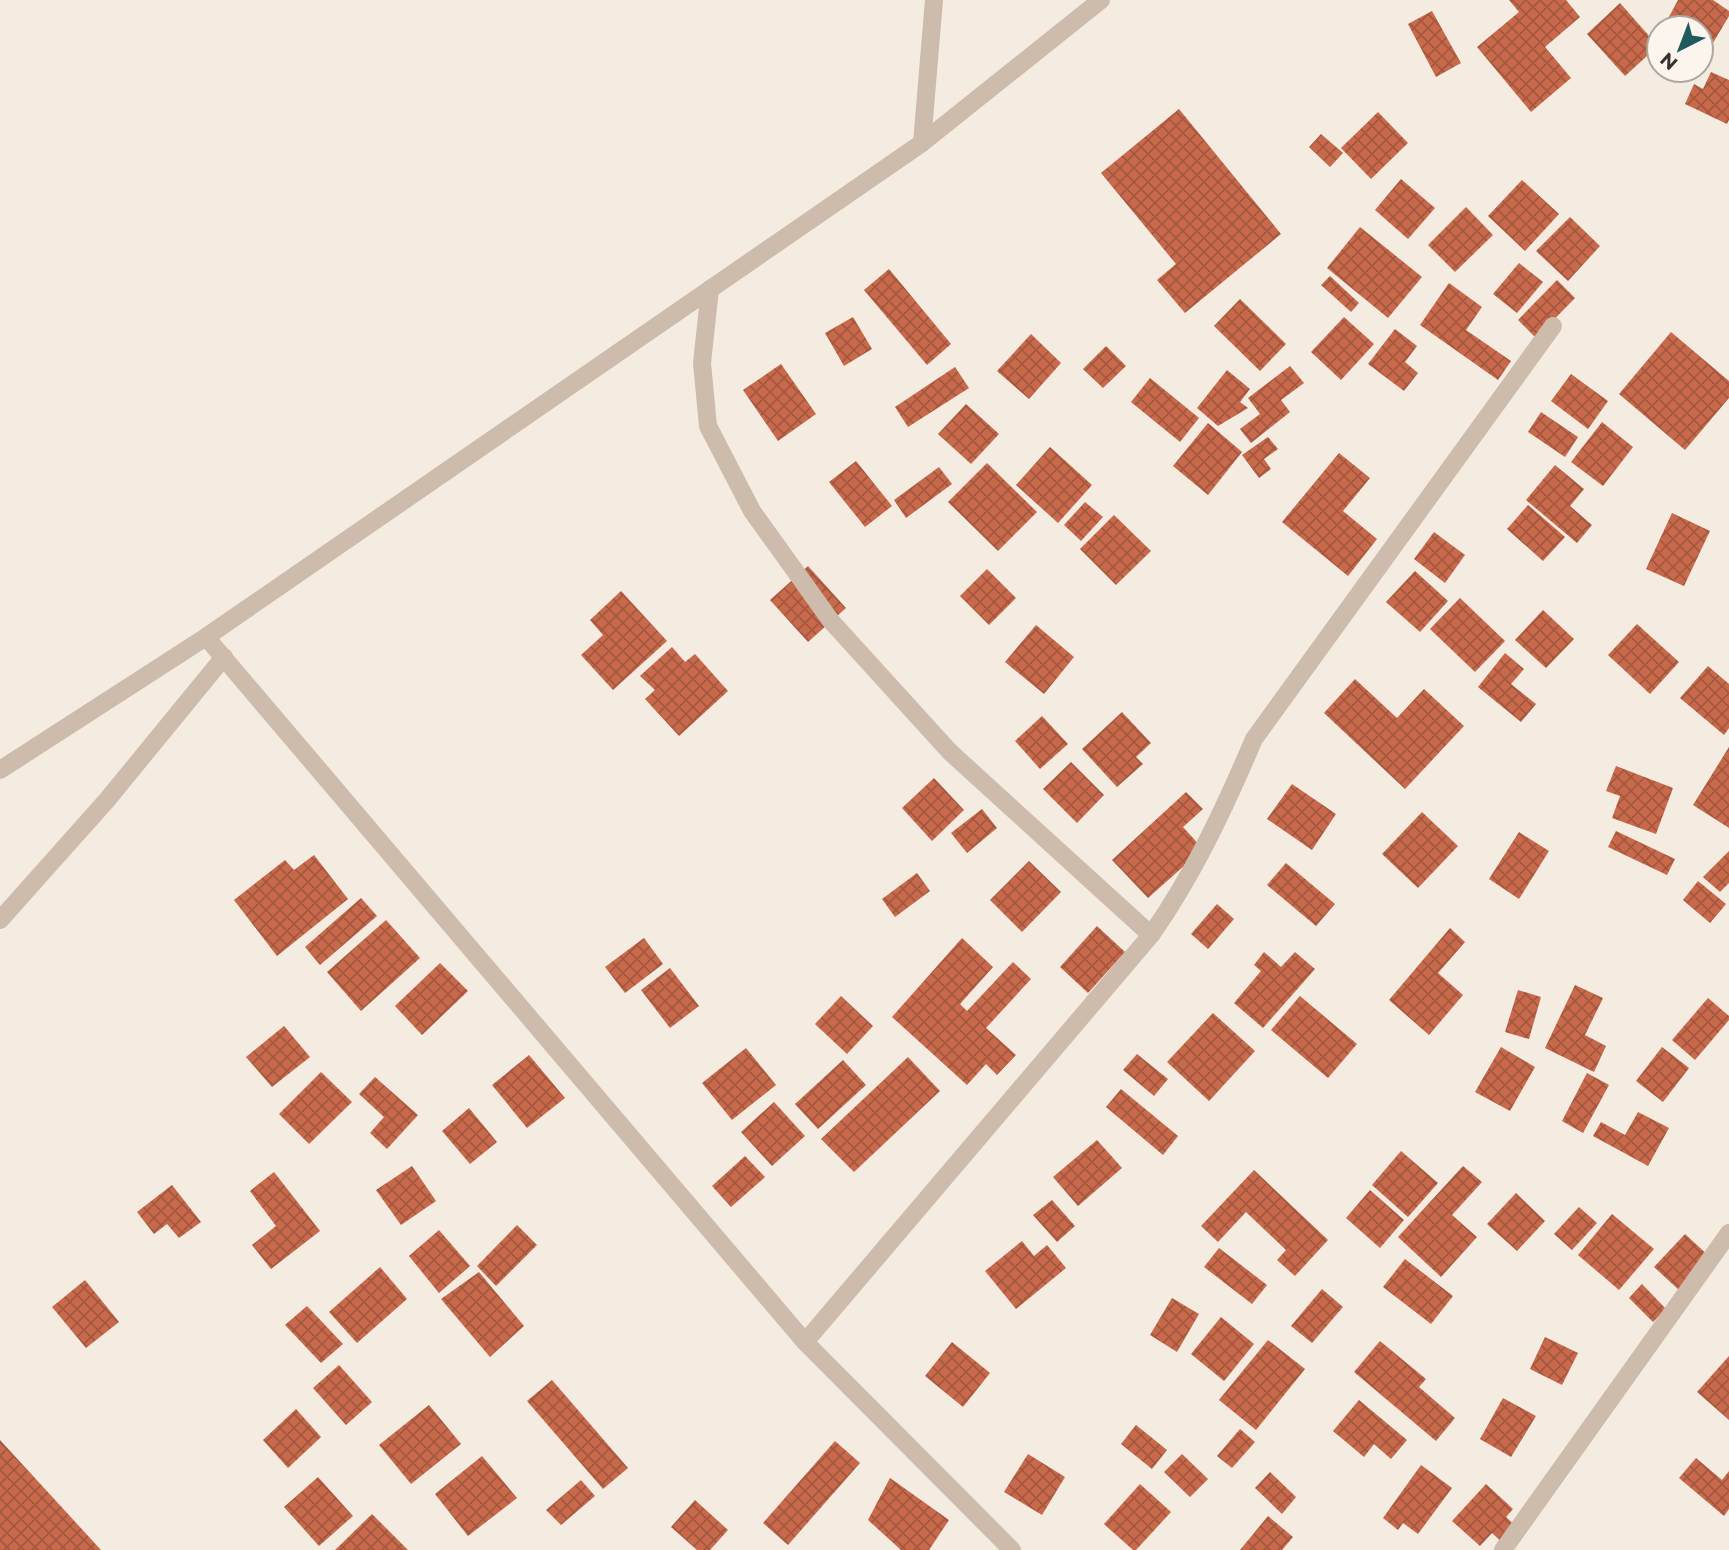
<svg xmlns="http://www.w3.org/2000/svg" width="1729" height="1550" viewBox="0 0 1729 1550" font-family="Montserrat,sans-serif">
  <style>
    .building { fill: url(#building-cross-hatch) }
    .lines { fill: none; stroke-linecap: round; stroke-linejoin: round }
    .minor { stroke: #cdbbac; stroke-width: 18 }
  </style>
  <defs>
    <pattern id="building-cross-hatch" width="8" height="8" patternUnits="userSpaceOnUse" patternTransform="scale(1.75)"><rect width="8" height="8" fill="#c8694b"/><path d="M0 0l8 8M0 8l8-8" fill="none" stroke="#a4573f"/></pattern>
  </defs>
  <rect width="100%" height="100%" fill="#f4ebe1"/>
  <g class="building">
    <path d="M 1509,0 L 1566,0 L 1580,17 L 1545,47 L 1571,78 L 1531,112 L 1477,47 L 1519,12 Z"/>
    <path d="M 1678,0 L 1713,0 L 1729,11 L 1729,16 L 1707,53 L 1701,50 L 1701,28 L 1663,28 Z"/>
    <path d="M 1620,3 L 1658,46 L 1625,76 L 1587,34 Z"/>
    <path d="M 1432,11 L 1461,63 L 1436,77 L 1408,24 Z"/>
    <path d="M 1711,72 L 1729,80 L 1729,120 L 1727,124 L 1685,104 L 1694,84 L 1703,89 Z"/>
    <path d="M 1179,109 L 1281,234 L 1185,313 L 1157,280 L 1176,264 L 1101,173 Z"/>
    <path d="M 1378,112 L 1408,143 L 1371,179 L 1341,148 Z"/>
    <path d="M 1321,134 L 1343,153 L 1330,167 L 1309,147 Z"/>
    <path d="M 1401,179 L 1435,208 L 1408,239 L 1375,210 Z"/>
    <path d="M 1522,180 L 1559,214 L 1525,251 L 1488,216 Z"/>
    <path d="M 1466,207 L 1493,235 L 1455,272 L 1428,245 Z"/>
    <path d="M 1570,217 L 1600,246 L 1568,281 L 1536,251 Z"/>
    <path d="M 1360,227 L 1422,277 L 1388,318 L 1327,268 Z"/>
    <path d="M 1519,263 L 1543,282 L 1517,313 L 1493,294 Z"/>
    <path d="M 889,269 L 951,344 L 927,365 L 864,290 Z"/>
    <path d="M 1330,276 L 1359,303 L 1351,312 L 1321,285 Z"/>
    <path d="M 1557,280 L 1575,298 L 1536,338 L 1518,320 Z"/>
    <path d="M 1449,283 L 1482,307 L 1466,330 L 1511,361 L 1498,380 L 1420,325 Z"/>
    <path d="M 1240,299 L 1286,344 L 1260,371 L 1214,326 Z"/>
    <path d="M 853,317 L 872,349 L 844,366 L 825,333 Z"/>
    <path d="M 1344,317 L 1374,344 L 1341,380 L 1311,352 Z"/>
    <path d="M 1395,329 L 1417,346 L 1405,362 L 1418,373 L 1404,391 L 1368,364 Z"/>
    <path d="M 1671,332 L 1729,381 L 1729,398 L 1685,450 L 1619,394 Z"/>
    <path d="M 1031,334 L 1061,363 L 1029,399 L 997,371 Z"/>
    <path d="M 1106,346 L 1126,366 L 1103,388 L 1083,369 Z"/>
    <path d="M 781,364 L 816,414 L 778,441 L 743,390 Z"/>
    <path d="M 1290,366 L 1304,383 L 1281,400 L 1290,412 L 1251,443 L 1240,429 L 1260,414 L 1248,398 Z"/>
    <path d="M 955,367 L 969,388 L 908,427 L 895,407 Z"/>
    <path d="M 1227,370 L 1250,389 L 1240,402 L 1248,408 L 1218,426 L 1197,408 Z"/>
    <path d="M 1571,374 L 1608,401 L 1588,429 L 1551,401 Z"/>
    <path d="M 1150,378 L 1199,418 L 1180,442 L 1131,402 Z"/>
    <path d="M 966,404 L 999,434 L 971,464 L 938,434 Z"/>
    <path d="M 1541,412 L 1578,437 L 1565,457 L 1528,432 Z"/>
    <path d="M 1602,422 L 1633,447 L 1603,486 L 1571,462 Z"/>
    <path d="M 1208,423 L 1242,452 L 1208,495 L 1173,466 Z"/>
    <path d="M 1268,437 L 1278,449 L 1264,459 L 1271,469 L 1259,478 L 1242,455 Z"/>
    <path d="M 1050,447 L 1092,485 L 1058,523 L 1016,485 Z"/>
    <path d="M 1339,453 L 1370,478 L 1343,511 L 1377,539 L 1348,576 L 1282,522 Z"/>
    <path d="M 856,461 L 892,506 L 865,527 L 829,482 Z"/>
    <path d="M 987,463 L 1037,512 L 998,551 L 948,502 Z"/>
    <path d="M 1555,465 L 1584,489 L 1570,506 L 1592,525 L 1577,543 L 1526,500 Z"/>
    <path d="M 939,467 L 952,484 L 906,518 L 894,500 Z"/>
    <path d="M 1085,502 L 1103,517 L 1081,541 L 1064,525 Z"/>
    <path d="M 1528,505 L 1565,537 L 1543,561 L 1507,529 Z"/>
    <path d="M 1672,513 L 1710,531 L 1684,586 L 1646,569 Z"/>
    <path d="M 1114,515 L 1151,551 L 1116,585 L 1080,549 Z"/>
    <path d="M 1434,532 L 1465,555 L 1445,583 L 1414,559 Z"/>
    <path d="M 808,566 L 846,608 L 808,642 L 770,600 Z"/>
    <path d="M 987,569 L 1016,598 L 989,625 L 960,596 Z"/>
    <path d="M 1415,571 L 1448,601 L 1420,632 L 1386,602 Z"/>
    <path d="M 621,591 L 667,641 L 613,690 L 581,655 L 603,635 L 590,620 Z"/>
    <path d="M 1460,598 L 1505,641 L 1475,672 L 1430,629 Z"/>
    <path d="M 1543,610 L 1574,639 L 1546,668 L 1515,640 Z"/>
    <path d="M 1637,624 L 1679,662 L 1650,694 L 1608,655 Z"/>
    <path d="M 1036,625 L 1074,657 L 1044,694 L 1005,662 Z"/>
    <path d="M 672,647 L 685,662 L 695,654 L 728,691 L 679,736 L 645,699 L 655,690 L 640,676 Z"/>
    <path d="M 1505,653 L 1524,669 L 1511,684 L 1536,704 L 1521,722 L 1478,687 Z"/>
    <path d="M 1708,666 L 1729,684 L 1729,728 L 1724,735 L 1680,698 Z"/>
    <path d="M 1355,679 L 1397,718 L 1424,689 L 1464,726 L 1405,789 L 1324,713 Z"/>
    <path d="M 1122,712 L 1151,743 L 1136,757 L 1143,764 L 1117,787 L 1082,749 Z"/>
    <path d="M 1042,716 L 1068,744 L 1040,769 L 1015,741 Z"/>
    <path d="M 1729,747 L 1729,828 L 1693,805 Z"/>
    <path d="M 1071,762 L 1104,795 L 1077,823 L 1043,789 Z"/>
    <path d="M 1616,766 L 1673,788 L 1656,834 L 1612,818 L 1620,796 L 1606,791 Z"/>
    <path d="M 934,778 L 964,810 L 932,841 L 902,808 Z"/>
    <path d="M 1292,784 L 1336,814 L 1312,850 L 1267,819 Z"/>
    <path d="M 1186,792 L 1203,809 L 1183,827 L 1203,849 L 1148,898 L 1112,860 Z"/>
    <path d="M 982,809 L 997,828 L 967,853 L 951,833 Z"/>
    <path d="M 1422,812 L 1458,846 L 1418,888 L 1382,854 Z"/>
    <path d="M 1616,831 L 1675,859 L 1667,875 L 1608,847 Z"/>
    <path d="M 1519,832 L 1549,851 L 1519,899 L 1489,879 Z"/>
    <path d="M 1729,851 L 1729,883 L 1720,892 L 1703,877 Z"/>
    <path d="M 314,855 L 348,899 L 277,956 L 234,900 L 285,860 L 294,870 Z"/>
    <path d="M 1029,861 L 1061,892 L 1022,932 L 990,900 Z"/>
    <path d="M 1286,863 L 1335,904 L 1316,926 L 1267,885 Z"/>
    <path d="M 917,873 L 930,891 L 895,917 L 882,899 Z"/>
    <path d="M 1698,881 L 1726,904 L 1710,923 L 1683,900 Z"/>
    <path d="M 361,898 L 377,916 L 320,965 L 305,947 Z"/>
    <path d="M 1217,904 L 1234,919 L 1208,949 L 1191,934 Z"/>
    <path d="M 386,920 L 420,958 L 361,1011 L 327,972 Z"/>
    <path d="M 1097,926 L 1125,952 L 1088,993 L 1060,967 Z"/>
    <path d="M 1450,928 L 1465,942 L 1438,973 L 1463,995 L 1429,1035 L 1389,1000 Z"/>
    <path d="M 644,938 L 663,964 L 625,993 L 605,967 Z"/>
    <path d="M 962,938 L 993,967 L 960,1004 L 967,1011 L 1013,962 L 1031,979 L 986,1028 L 1016,1055 L 997,1075 L 986,1064 L 967,1085 L 892,1017 Z"/>
    <path d="M 1264,952 L 1281,967 L 1295,952 L 1315,969 L 1263,1028 L 1234,1003 L 1261,971 L 1254,965 Z"/>
    <path d="M 440,963 L 468,991 L 422,1035 L 395,1006 Z"/>
    <path d="M 670,968 L 699,1006 L 670,1028 L 641,990 Z"/>
    <path d="M 1575,985 L 1603,998 L 1585,1035 L 1606,1046 L 1594,1072 L 1545,1048 Z"/>
    <path d="M 1518,990 L 1541,997 L 1529,1039 L 1505,1032 Z"/>
    <path d="M 841,996 L 873,1026 L 847,1054 L 815,1024 Z"/>
    <path d="M 1300,996 L 1357,1044 L 1328,1078 L 1271,1030 Z"/>
    <path d="M 1708,998 L 1729,1016 L 1729,1020 L 1695,1060 L 1672,1040 Z"/>
    <path d="M 1213,1013 L 1255,1051 L 1209,1101 L 1167,1062 Z"/>
    <path d="M 284,1026 L 310,1057 L 272,1087 L 246,1057 Z"/>
    <path d="M 1501,1047 L 1535,1067 L 1510,1111 L 1475,1092 Z"/>
    <path d="M 1662,1047 L 1689,1068 L 1663,1102 L 1636,1081 Z"/>
    <path d="M 746,1048 L 776,1085 L 732,1120 L 702,1083 Z"/>
    <path d="M 1137,1054 L 1168,1079 L 1154,1096 L 1123,1070 Z"/>
    <path d="M 529,1055 L 565,1098 L 527,1128 L 492,1085 Z"/>
    <path d="M 908,1057 L 940,1091 L 854,1172 L 821,1139 Z"/>
    <path d="M 843,1060 L 866,1085 L 818,1129 L 795,1104 Z"/>
    <path d="M 321,1072 L 352,1102 L 309,1144 L 279,1114 Z"/>
    <path d="M 1587,1073 L 1609,1085 L 1583,1133 L 1562,1121 Z"/>
    <path d="M 375,1077 L 418,1115 L 387,1149 L 370,1133 L 384,1117 L 359,1094 Z"/>
    <path d="M 1121,1089 L 1178,1136 L 1163,1155 L 1106,1107 Z"/>
    <path d="M 774,1102 L 805,1136 L 772,1166 L 741,1132 Z"/>
    <path d="M 469,1108 L 497,1142 L 470,1164 L 442,1131 Z"/>
    <path d="M 1638,1112 L 1669,1128 L 1648,1166 L 1593,1136 L 1601,1122 L 1625,1135 Z"/>
    <path d="M 1097,1140 L 1122,1168 L 1078,1206 L 1053,1177 Z"/>
    <path d="M 1401,1151 L 1438,1183 L 1408,1217 L 1372,1185 Z"/>
    <path d="M 745,1156 L 765,1177 L 731,1207 L 712,1186 Z"/>
    <path d="M 412,1166 L 436,1201 L 401,1225 L 376,1190 Z"/>
    <path d="M 1463,1166 L 1482,1182 L 1452,1215 L 1477,1237 L 1441,1277 L 1398,1237 Z"/>
    <path d="M 1254,1170 L 1328,1240 L 1295,1276 L 1277,1260 L 1286,1250 L 1246,1212 L 1218,1242 L 1201,1226 Z"/>
    <path d="M 274,1172 L 320,1231 L 271,1269 L 252,1245 L 276,1226 L 250,1191 Z"/>
    <path d="M 172,1185 L 201,1222 L 179,1238 L 167,1224 L 154,1234 L 137,1212 Z"/>
    <path d="M 1370,1190 L 1404,1220 L 1380,1248 L 1346,1218 Z"/>
    <path d="M 1516,1193 L 1545,1221 L 1517,1251 L 1487,1224 Z"/>
    <path d="M 1052,1200 L 1075,1226 L 1057,1242 L 1033,1215 Z"/>
    <path d="M 1579,1207 L 1597,1223 L 1572,1250 L 1554,1234 Z"/>
    <path d="M 1612,1214 L 1654,1249 L 1619,1290 L 1578,1255 Z"/>
    <path d="M 517,1225 L 537,1245 L 496,1286 L 477,1266 Z"/>
    <path d="M 439,1230 L 470,1266 L 439,1293 L 409,1256 Z"/>
    <path d="M 1685,1234 L 1711,1258 L 1680,1291 L 1654,1267 Z"/>
    <path d="M 1022,1241 L 1034,1256 L 1047,1245 L 1066,1268 L 1016,1309 L 985,1271 Z"/>
    <path d="M 1219,1248 L 1267,1285 L 1252,1304 L 1204,1267 Z"/>
    <path d="M 1405,1259 L 1453,1296 L 1431,1324 L 1383,1287 Z"/>
    <path d="M 380,1267 L 407,1299 L 357,1343 L 329,1312 Z"/>
    <path d="M 479,1272 L 524,1326 L 490,1357 L 441,1299 Z"/>
    <path d="M 85,1280 L 119,1322 L 86,1348 L 52,1307 Z"/>
    <path d="M 1642,1284 L 1666,1309 L 1653,1322 L 1629,1298 Z"/>
    <path d="M 1322,1289 L 1343,1307 L 1312,1343 L 1291,1326 Z"/>
    <path d="M 1172,1298 L 1199,1314 L 1177,1352 L 1150,1335 Z"/>
    <path d="M 307,1306 L 343,1344 L 321,1363 L 285,1325 Z"/>
    <path d="M 1221,1317 L 1254,1344 L 1224,1381 L 1191,1354 Z"/>
    <path d="M 1545,1337 L 1578,1353 L 1562,1385 L 1530,1369 Z"/>
    <path d="M 1268,1340 L 1305,1369 L 1256,1430 L 1219,1400 Z"/>
    <path d="M 1380,1341 L 1426,1379 L 1419,1387 L 1455,1418 L 1436,1441 L 1354,1372 Z"/>
    <path d="M 952,1342 L 990,1373 L 963,1407 L 925,1376 Z"/>
    <path d="M 1729,1356 L 1729,1420 L 1697,1392 Z"/>
    <path d="M 339,1365 L 372,1402 L 346,1425 L 313,1388 Z"/>
    <path d="M 552,1380 L 628,1468 L 603,1489 L 527,1401 Z"/>
    <path d="M 1503,1398 L 1536,1416 L 1511,1457 L 1480,1439 Z"/>
    <path d="M 1359,1400 L 1407,1440 L 1391,1459 L 1374,1444 L 1364,1457 L 1333,1431 Z"/>
    <path d="M 429,1405 L 461,1444 L 411,1484 L 379,1445 Z"/>
    <path d="M 296,1409 L 321,1437 L 288,1468 L 263,1440 Z"/>
    <path d="M 1136,1425 L 1167,1450 L 1152,1469 L 1121,1444 Z"/>
    <path d="M 1240,1429 L 1255,1442 L 1232,1468 L 1217,1456 Z"/>
    <path d="M 0,1440 L 101,1550 L 0,1550 Z"/>
    <path d="M 835,1441 L 860,1463 L 788,1545 L 763,1523 Z"/>
    <path d="M 1028,1454 L 1065,1477 L 1042,1515 L 1004,1492 Z"/>
    <path d="M 1182,1454 L 1208,1479 L 1190,1497 L 1164,1472 Z"/>
    <path d="M 482,1456 L 517,1498 L 468,1536 L 435,1494 Z"/>
    <path d="M 1696,1458 L 1722,1480 L 1729,1471 L 1729,1509 L 1724,1516 L 1679,1478 Z"/>
    <path d="M 1421,1465 L 1452,1488 L 1418,1534 L 1403,1523 L 1398,1530 L 1383,1518 Z"/>
    <path d="M 1270,1472 L 1296,1497 L 1282,1514 L 1255,1488 Z"/>
    <path d="M 318,1477 L 353,1516 L 319,1546 L 284,1507 Z"/>
    <path d="M 890,1478 L 949,1520 L 929,1550 L 901,1550 L 868,1520 Z"/>
    <path d="M 581,1480 L 595,1496 L 561,1525 L 546,1510 Z"/>
    <path d="M 1140,1484 L 1171,1512 L 1136,1550 L 1133,1550 L 1104,1524 Z"/>
    <path d="M 1486,1484 L 1513,1509 L 1506,1517 L 1519,1529 L 1505,1545 L 1492,1533 L 1480,1546 L 1452,1521 Z"/>
    <path d="M 695,1500 L 728,1530 L 710,1550 L 697,1550 L 671,1527 Z"/>
    <path d="M 372,1514 L 408,1550 L 335,1550 Z"/>
    <path d="M 1268,1516 L 1293,1537 L 1282,1550 L 1240,1550 Z"/>
  </g>
  <g class="lines">
    <g class="minor">
      <path d="M 922,143 L 934,0"/>
      <path d="M 710,289 L 702,363 L 708,426 L 752,511 L 831,621 L 950,752 L 1151,935"/>
      <path d="M 206,637 L 805,1342 L 1012,1550"/>
      <path d="M 0,770 L 206,637 L 922,143 L 1101,0"/>
      <path d="M 0,920 L 107,800 L 224,657"/>
      <path d="M 805,1342 L 1151,935 C 1194,874 1225,807 1254,739 L 1553,326"/>
      <path d="M 1503,1550 L 1729,1233"/>
    </g>
  </g>
  <g transform="translate(1680 49) rotate(222)"><circle r="33" fill="#fbf5ee" stroke="#aea6a0" stroke-width="2"/>
  <path d="M0-5L12 26L0 18L-12 26Z" fill="#1f5a5e"/>
  <text y="-10" font-size="19" font-weight="bold" text-anchor="middle" fill="#3b302b">N</text>
  </g>
</svg>
